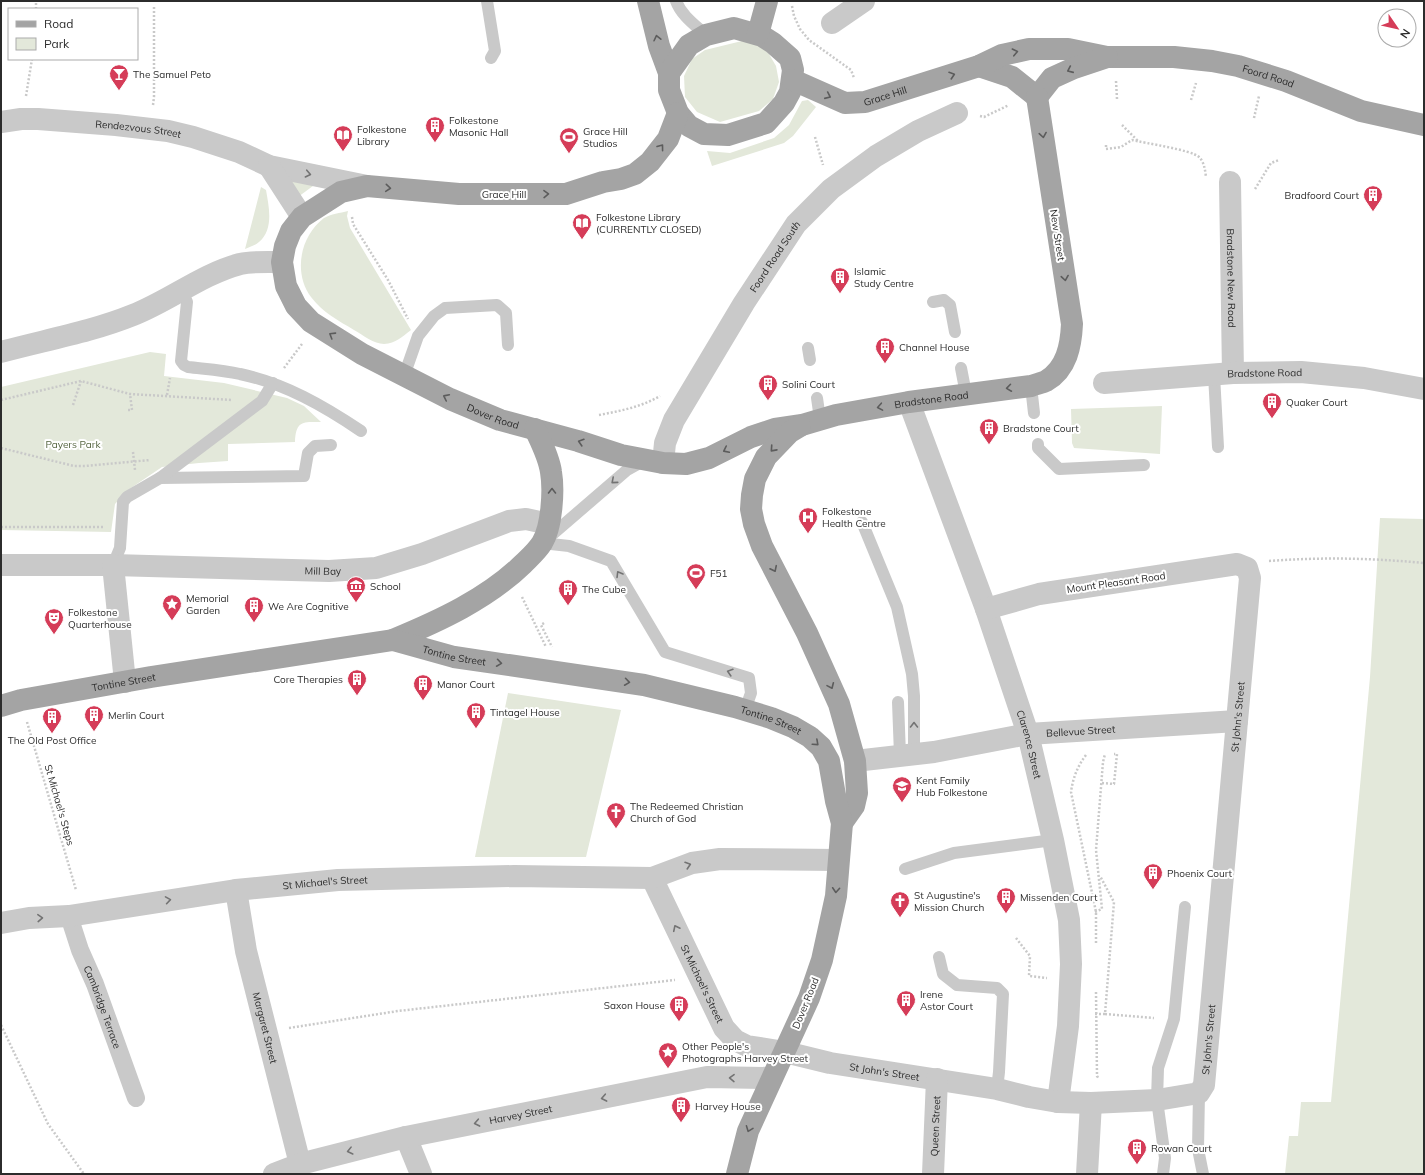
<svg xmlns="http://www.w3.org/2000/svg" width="1425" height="1175" viewBox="0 0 1425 1175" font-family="Mulish,sans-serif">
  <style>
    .green { fill: #e3e8da }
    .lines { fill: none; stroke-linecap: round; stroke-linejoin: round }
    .path { stroke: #c9c9c9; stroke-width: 2.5; stroke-dasharray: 2 2; stroke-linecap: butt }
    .service { stroke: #c9c9c9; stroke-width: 12 }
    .pedestrian { stroke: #c9c9c9; stroke-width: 18 }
    .minor { stroke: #c9c9c9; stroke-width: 22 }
    .primary { stroke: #a4a4a4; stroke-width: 22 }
    .oneway { stroke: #5c5c5c }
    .oneway2 { stroke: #737373 }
    .labels { text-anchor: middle; stroke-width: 4; stroke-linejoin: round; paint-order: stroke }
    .poi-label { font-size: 10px; fill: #2c2c2c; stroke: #fff; text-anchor: start }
    .street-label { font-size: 10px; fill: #2c2c2c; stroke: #fff }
    .park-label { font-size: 10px; fill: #53633e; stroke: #fff }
  </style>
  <rect width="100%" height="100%" fill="#fff"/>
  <g class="green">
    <path d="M 742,41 L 759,44 L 769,54 L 776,66 L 779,82 L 773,99 L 759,111 L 720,122 L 697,112 L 685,97 L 684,76 L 692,59 L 705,50 Z"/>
    <path d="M 808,100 L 816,107 L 793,136 L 784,143 L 712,166 L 707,151 L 730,153 L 774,138 L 789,125 L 802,101 Z"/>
    <path d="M 286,172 L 317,183 L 298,197 Z"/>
    <path d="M 261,187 L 266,190 C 269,207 274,229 259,242 C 256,245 249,247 245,249 Z"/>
    <path d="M 348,211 L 347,216 L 350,228 L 411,330 C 402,337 396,343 384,344 C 374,344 363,335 354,330 C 339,321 322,312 311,297 C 293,273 300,236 324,218 C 331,214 340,213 348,211 Z"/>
    <path d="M 150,352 L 166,354 L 164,376 L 224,383 L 287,398 L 304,406 L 321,422 C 303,422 296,420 295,442 L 228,444 L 228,461 L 199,463 L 162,467 L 128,490 L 115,504 L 111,532 L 1,530 L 1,387 Z"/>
    <path d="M 1162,406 L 1160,454 L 1074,448 L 1072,443 L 1071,409 Z"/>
    <path d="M 1380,518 L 1424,519 L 1424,1174 L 1285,1174 L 1289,1136 L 1298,1136 L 1301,1102 L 1331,1102 L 1370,677 Z"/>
    <path d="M 508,693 L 621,710 L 586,857 L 475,857 Z"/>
  </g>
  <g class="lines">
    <g class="path">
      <path d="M 792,6 L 794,16 L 800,29 L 809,40 L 851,70 L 854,78"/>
      <path d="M 36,9 L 36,1"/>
      <path d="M 1116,81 L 1117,99"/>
      <path d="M 26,96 L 32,59"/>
      <path d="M 1191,100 L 1196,83"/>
      <path d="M 153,105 L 154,97 L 154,5"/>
      <path d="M 980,116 L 984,117 L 1009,105"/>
      <path d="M 1254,118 L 1259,96"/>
      <path d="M 1122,125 L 1138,141"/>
      <path d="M 815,137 L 823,165"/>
      <path d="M 1106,145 L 1106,149 L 1121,147 L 1132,140 C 1144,143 1192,150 1199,157 C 1204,162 1205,169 1206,177"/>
      <path d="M 1255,189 L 1271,163 L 1279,160"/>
      <path d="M 352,217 L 353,224 L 388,280 L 408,319"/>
      <path d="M 284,368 L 302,344"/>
      <path d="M 167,395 L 170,378"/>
      <path d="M 1,400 L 81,381 L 130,394 L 232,400"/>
      <path d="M 73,405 L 81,381"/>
      <path d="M 128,410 L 132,410 L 130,394"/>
      <path d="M 599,415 C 620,411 641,407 660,396"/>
      <path d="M 1,448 L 74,466 L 85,466 L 150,460"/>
      <path d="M 133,452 L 135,470"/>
      <path d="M 1,527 L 103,527"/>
      <path d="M 1269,561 C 1322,557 1371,558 1424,563"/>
      <path d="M 522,597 L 546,647"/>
      <path d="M 544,623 L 541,625 L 552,647"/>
      <path d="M 27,722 L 76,890"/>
      <path d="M 1086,755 C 1077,767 1073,778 1071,792 L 1096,912 L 1096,945"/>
      <path d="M 1102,783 L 1114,784 L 1117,754 L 1114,754"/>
      <path d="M 1095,912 L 1102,909 L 1096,850 L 1103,762 L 1105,754"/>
      <path d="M 1016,938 L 1030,956 L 1029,976 L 1047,978"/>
      <path d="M 1096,992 L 1097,1076 L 1099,1079"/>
      <path d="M 1095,1014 L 1105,1014 L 1114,902 L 1100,876"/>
      <path d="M 1105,1014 L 1154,1018"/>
      <path d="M 1,1025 L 48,1124 L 84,1174"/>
      <path d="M 289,1028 L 398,1011 L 675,980"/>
    </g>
    <g class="service">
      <path d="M 487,1 L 495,51 L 491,58"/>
      <path d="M 676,1 C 681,15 695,25 706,35"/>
      <path d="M 181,289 L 187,302 L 181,361 L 184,365 L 188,367 C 205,369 223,370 240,374 C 284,383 324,406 361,431"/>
      <path d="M 933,302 L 944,300 L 950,305 L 955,332"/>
      <path d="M 808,348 L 810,360"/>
      <path d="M 961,368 L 966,394"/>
      <path d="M 1214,375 L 1218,447"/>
      <path d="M 404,376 L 418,336 L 434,316 L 445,308 L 497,305 L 506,313 L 508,345"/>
      <path d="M 1031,386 L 1034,413"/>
      <path d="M 817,398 L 820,419"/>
      <path d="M 1038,444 L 1038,448 L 1059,469 L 1144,465"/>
      <path d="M 160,478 L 304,476 L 308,453 L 315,446 L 331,445"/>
      <path d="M 862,522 L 897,607 L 912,674 L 914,696 L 914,754"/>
      <path d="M 547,539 L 627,470 L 645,460"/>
      <path d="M 542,543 L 569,546 L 611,561 L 665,652 L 749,678 L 751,693 L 745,710"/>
      <path d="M 113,565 L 120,548 L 123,502 L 127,497 L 160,478 L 262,401 L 273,383"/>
      <path d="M 898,702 L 900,755"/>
      <path d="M 905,869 L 954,853 L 1053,840"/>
      <path d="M 939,957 L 943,974 L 957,985 L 997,988 L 1003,994 L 999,1072 L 997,1089"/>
      <path d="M 1199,1093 L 1198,1149 L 1203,1174"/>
      <path d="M 1163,1174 L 1165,1158 L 1157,1100 L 1158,1068 L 1174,1019 L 1185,907"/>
    </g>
    <path class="pedestrian" id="s1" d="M 69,916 L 80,950 L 95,984 L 136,1098"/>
    <g class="minor">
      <path d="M 832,23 L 864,1"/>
      <path id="s2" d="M 1,122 L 21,119 L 38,119 L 116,125 L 168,131 L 193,137 L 239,152 L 269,166 L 367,186"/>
      <path d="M 269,166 L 302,217"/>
      <path id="s3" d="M 1230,182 L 1233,373"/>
      <path d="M 1,352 C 45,340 91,332 133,315 C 169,301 202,274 240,264 C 254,261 268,262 282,262"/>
      <path id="s4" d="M 1104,383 L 1233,373 L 1301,372 L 1364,378 L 1424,389"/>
      <path id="s5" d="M 909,402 L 986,609 L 1028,734 L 1053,840 L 1069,920 L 1071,964 L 1068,1026 L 1058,1102"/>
      <path id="s6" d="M 663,463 L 665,443 L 674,420 L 744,303 L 796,224 L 831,189 L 876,156 L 918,131 L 957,113"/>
      <path id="s7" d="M 1,565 L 113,565 L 329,571 L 376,568 L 422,554 L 509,521 L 526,519 L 549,524"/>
      <path d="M 113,565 L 125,682"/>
      <path id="s8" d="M 855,761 L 934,752 L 1028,734 L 1237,721"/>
      <path id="s9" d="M 652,878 L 724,1028 L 735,1040 L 747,1046 L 785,1052 L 830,1063 L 997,1089 L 1029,1097 L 1058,1102 L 1091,1103 L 1157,1100 L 1199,1093 L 1204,1085 L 1250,578 L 1247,568 L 1237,564 L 1039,594 L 986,609"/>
      <path id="s10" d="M 236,890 L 246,951 L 300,1164"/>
      <path id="s11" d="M 1,923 L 29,918 L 69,916 L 236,890 L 338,880 L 514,876 L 652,878 L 692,863 L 720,859 L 838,860"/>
      <path d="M 406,1137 L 421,1174"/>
      <path id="s12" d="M 274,1174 L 300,1164 L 406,1137 L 707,1077 L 771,1078"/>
      <path id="s13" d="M 933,1174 L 937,1079"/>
      <path d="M 1087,1174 L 1091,1103"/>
    </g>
    <g class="primary">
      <path d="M 648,1 L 659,46 L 669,73"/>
      <path d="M 734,28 L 762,36 L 773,43 L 790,58 L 793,70 L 790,92 L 784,103 L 766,123 L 728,135 L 704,134 L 689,126 L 678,113 L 669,90 L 669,73 L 689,45 L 706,35 Z"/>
      <path d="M 758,34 L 767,1"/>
      <path d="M 979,66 L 1012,77 L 1037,97"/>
      <path id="s14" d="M 793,80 L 845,103 L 865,102 L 979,66 L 1002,55 L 1029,49 L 1068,49 L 1107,57 L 1174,57 L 1212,61 L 1238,66 L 1286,81 L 1361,111 L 1424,125"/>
      <path d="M 1037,97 L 1052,78 L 1074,68 L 1107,57"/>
      <path id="s15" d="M 678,113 L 668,139 L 650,162 L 635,174 L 621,179 L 603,182 L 566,194 L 459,194 L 367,186 L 341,192 L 302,217 L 291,231 L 285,246 L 282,262 L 286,286 L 296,306 L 311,322 L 362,354 L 450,399 L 500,420 L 578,441 L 621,455 L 663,463 L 686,464 L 709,458 L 751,437 L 775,429 L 802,425 L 836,415 L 909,402 L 1031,386 C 1036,384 1042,383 1046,381 C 1067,369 1071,345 1072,324 L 1037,97"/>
      <path d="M 800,426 L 790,432 L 766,457 L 755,479 L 752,495 L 751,509 L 754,524 L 762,546 L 807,633 L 839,704 L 855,761 L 857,793 L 854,806 L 842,823"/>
      <path d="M 393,640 C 439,621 487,599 523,564 C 530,557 537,551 542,543 C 552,527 554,490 551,472 C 549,457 541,442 535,429"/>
      <path id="s16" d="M 1,706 L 21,700 L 151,677 L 393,640 L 454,657 L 644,685 L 735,707 L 771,718 L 793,727 L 810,737 L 821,747 L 829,761 L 836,801 L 842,823 L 836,896 L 822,960 L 809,998 L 748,1131 L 737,1174"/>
    </g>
  </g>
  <defs><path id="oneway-chevron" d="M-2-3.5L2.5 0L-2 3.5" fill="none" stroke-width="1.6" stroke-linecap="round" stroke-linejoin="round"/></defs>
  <g class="oneway">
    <use href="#oneway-chevron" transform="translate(657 38) rotate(-103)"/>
    <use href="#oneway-chevron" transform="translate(1015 52) rotate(-13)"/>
    <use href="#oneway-chevron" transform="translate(1070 70) rotate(156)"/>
    <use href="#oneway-chevron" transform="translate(952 75) rotate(-18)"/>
    <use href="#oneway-chevron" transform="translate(828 96) rotate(24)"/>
    <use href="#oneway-chevron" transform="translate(1043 135) rotate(81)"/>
    <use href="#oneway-chevron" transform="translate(661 147) rotate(-53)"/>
    <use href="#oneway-chevron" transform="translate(388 188) rotate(5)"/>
    <use href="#oneway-chevron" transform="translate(546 194) rotate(-1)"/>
    <use href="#oneway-chevron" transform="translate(1065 278) rotate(81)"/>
    <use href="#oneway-chevron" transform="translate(332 335) rotate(-148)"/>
    <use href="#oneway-chevron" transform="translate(1009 388) rotate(172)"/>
    <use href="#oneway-chevron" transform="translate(446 397) rotate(-154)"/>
    <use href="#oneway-chevron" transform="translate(880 407) rotate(170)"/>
    <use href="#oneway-chevron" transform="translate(581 442) rotate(-163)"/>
    <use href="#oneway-chevron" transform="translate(773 449) rotate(132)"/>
    <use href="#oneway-chevron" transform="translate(726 450) rotate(154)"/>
    <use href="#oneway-chevron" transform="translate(552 491) rotate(-90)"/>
    <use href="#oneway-chevron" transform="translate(774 569) rotate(64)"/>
    <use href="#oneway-chevron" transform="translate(499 663) rotate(8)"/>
    <use href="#oneway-chevron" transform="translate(627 682) rotate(8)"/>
    <use href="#oneway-chevron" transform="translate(831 686) rotate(66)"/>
    <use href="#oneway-chevron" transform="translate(816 743) rotate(42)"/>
    <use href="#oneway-chevron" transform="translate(836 890) rotate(94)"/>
    <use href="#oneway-chevron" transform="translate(749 1129) rotate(111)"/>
  </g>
  <g class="oneway2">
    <use href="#oneway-chevron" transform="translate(308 174) rotate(12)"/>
    <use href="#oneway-chevron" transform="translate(614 481) rotate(139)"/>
    <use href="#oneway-chevron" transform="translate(619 574) rotate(-121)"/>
    <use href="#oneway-chevron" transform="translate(730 672) rotate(-163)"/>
    <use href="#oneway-chevron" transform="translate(914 725) rotate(-90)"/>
    <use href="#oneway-chevron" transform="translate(688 865) rotate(-18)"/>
    <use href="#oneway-chevron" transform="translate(168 900) rotate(-9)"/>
    <use href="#oneway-chevron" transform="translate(40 918) rotate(-3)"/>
    <use href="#oneway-chevron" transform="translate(676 928) rotate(-116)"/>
    <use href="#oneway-chevron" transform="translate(732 1078) rotate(-179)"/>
    <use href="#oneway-chevron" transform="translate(604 1098) rotate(169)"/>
    <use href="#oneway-chevron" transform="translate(477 1123) rotate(169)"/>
    <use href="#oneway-chevron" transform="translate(350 1151) rotate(166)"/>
  </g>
  <defs>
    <g id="bar-pin" transform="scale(1)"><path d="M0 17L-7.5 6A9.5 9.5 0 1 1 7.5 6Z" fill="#d53c58" stroke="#fff"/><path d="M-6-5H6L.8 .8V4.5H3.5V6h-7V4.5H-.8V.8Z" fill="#fff"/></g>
    <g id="building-pin" transform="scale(1)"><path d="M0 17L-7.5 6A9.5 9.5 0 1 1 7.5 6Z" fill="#d53c58" stroke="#fff"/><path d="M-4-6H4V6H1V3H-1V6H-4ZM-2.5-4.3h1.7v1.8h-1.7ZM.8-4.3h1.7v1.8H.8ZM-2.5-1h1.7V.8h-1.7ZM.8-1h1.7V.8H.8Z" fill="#fff"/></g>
    <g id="library-pin" transform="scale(1)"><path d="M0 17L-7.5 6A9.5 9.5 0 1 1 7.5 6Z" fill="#d53c58" stroke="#fff"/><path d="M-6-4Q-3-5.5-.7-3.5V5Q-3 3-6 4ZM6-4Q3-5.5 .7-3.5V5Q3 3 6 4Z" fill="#fff"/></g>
    <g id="stadium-pin" transform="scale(1)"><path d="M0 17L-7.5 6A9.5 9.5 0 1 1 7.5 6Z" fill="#d53c58" stroke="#fff"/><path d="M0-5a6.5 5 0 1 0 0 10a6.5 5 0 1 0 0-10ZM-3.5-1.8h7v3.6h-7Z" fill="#fff"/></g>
    <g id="hospital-pin" transform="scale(1)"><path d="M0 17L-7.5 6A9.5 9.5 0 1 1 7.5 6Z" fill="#d53c58" stroke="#fff"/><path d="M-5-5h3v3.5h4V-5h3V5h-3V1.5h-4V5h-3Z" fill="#fff"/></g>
    <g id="museum-pin" transform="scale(1)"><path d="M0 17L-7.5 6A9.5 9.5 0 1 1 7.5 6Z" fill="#d53c58" stroke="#fff"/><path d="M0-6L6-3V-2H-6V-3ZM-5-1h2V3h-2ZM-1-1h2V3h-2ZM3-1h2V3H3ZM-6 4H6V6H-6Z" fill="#fff"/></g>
    <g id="sight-pin" transform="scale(1)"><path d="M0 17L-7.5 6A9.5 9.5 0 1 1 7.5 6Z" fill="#d53c58" stroke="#fff"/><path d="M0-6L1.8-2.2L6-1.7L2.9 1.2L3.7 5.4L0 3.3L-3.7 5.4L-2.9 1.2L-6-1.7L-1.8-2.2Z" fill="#fff"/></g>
    <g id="theatre-pin" transform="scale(1)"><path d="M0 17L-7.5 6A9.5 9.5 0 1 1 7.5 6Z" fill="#d53c58" stroke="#fff"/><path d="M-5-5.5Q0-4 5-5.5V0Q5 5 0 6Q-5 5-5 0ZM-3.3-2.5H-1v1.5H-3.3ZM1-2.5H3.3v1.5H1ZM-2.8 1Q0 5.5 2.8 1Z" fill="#fff"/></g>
    <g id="school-pin" transform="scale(1)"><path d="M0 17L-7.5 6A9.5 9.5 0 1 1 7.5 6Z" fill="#d53c58" stroke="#fff"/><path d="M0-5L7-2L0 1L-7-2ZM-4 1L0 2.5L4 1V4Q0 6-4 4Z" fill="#fff"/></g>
    <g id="church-pin" transform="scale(1)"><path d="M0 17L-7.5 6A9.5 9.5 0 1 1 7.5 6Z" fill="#d53c58" stroke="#fff"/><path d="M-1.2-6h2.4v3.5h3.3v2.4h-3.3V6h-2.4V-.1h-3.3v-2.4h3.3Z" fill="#fff"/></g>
  </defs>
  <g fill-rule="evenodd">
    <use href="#bar-pin" x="119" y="74"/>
    <use href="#building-pin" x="435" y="126"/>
    <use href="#library-pin" x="343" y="135"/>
    <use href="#stadium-pin" x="569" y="137"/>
    <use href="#building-pin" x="1373" y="195"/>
    <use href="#library-pin" x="582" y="223"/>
    <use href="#building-pin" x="840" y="277"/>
    <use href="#building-pin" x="885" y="347"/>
    <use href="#building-pin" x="768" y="384"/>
    <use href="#building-pin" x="1272" y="402"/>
    <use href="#building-pin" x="989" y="428"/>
    <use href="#hospital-pin" x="808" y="517"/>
    <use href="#stadium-pin" x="696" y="573"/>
    <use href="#museum-pin" x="356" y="586"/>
    <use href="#building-pin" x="568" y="589"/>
    <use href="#sight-pin" x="172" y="604"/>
    <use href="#building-pin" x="254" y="606"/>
    <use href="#theatre-pin" x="54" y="618"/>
    <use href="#building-pin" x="357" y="679"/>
    <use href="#building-pin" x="423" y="684"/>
    <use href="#building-pin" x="476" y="712"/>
    <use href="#building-pin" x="94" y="715"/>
    <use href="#building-pin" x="52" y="717"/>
    <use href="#school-pin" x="902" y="786"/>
    <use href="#church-pin" x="616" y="812"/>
    <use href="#building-pin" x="1153" y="873"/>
    <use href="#building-pin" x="1006" y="897"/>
    <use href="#church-pin" x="900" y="901"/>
    <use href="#building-pin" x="906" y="1000"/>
    <use href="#building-pin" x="679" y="1005"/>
    <use href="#sight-pin" x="668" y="1052"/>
    <use href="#building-pin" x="681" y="1106"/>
    <use href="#building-pin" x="1137" y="1148"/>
  </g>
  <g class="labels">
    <g class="poi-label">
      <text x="133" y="78">The Samuel Peto</text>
      <text x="449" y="124">Folkestone<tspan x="449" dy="12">Masonic Hall</tspan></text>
      <text x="357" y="133">Folkestone<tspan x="357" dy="12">Library</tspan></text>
      <text x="583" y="135">Grace Hill<tspan x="583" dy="12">Studios</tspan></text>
      <text x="1359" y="199" text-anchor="end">Bradfoord Court</text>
      <text x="596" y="221">Folkestone Library<tspan x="596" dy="12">(CURRENTLY CLOSED)</tspan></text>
      <text x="854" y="275">Islamic<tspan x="854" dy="12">Study Centre</tspan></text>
      <text x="899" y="351">Channel House</text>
      <text x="782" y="388">Solini Court</text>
      <text x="1286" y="406">Quaker Court</text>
      <text x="1003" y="432">Bradstone Court</text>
      <text x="822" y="515">Folkestone<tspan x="822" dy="12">Health Centre</tspan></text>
      <text x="710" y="577">F51</text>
      <text x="370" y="590">School</text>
      <text x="582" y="593">The Cube</text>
      <text x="186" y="602">Memorial<tspan x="186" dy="12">Garden</tspan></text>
      <text x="268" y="610">We Are Cognitive</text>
      <text x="68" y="616">Folkestone<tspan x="68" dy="12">Quarterhouse</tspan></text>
      <text x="343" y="683" text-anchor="end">Core Therapies</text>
      <text x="437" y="688">Manor Court</text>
      <text x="490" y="716">Tintagel House</text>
      <text x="108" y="719">Merlin Court</text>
      <text x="52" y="744" text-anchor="middle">The Old Post Office</text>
      <text x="916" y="784">Kent Family<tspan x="916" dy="12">Hub Folkestone</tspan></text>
      <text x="630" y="810">The Redeemed Christian<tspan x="630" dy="12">Church of God</tspan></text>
      <text x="1167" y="877">Phoenix Court</text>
      <text x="914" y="899">St Augustine's<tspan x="914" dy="12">Mission Church</tspan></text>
      <text x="1020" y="901">Missenden Court</text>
      <text x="920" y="998">Irene<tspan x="920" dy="12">Astor Court</tspan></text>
      <text x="665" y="1009" text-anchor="end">Saxon House</text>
      <text x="682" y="1050">Other People's<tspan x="682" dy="12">Photographs Harvey Street</tspan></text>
      <text x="695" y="1110">Harvey House</text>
      <text x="1151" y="1152">Rowan Court</text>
    </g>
    <g class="street-label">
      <text dy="4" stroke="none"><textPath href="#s14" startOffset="492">Foord Road</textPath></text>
      <text dy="4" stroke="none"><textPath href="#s14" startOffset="98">Grace Hill</textPath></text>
      <text dy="4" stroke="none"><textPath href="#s2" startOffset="138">Rendezvous Street</textPath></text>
      <text x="504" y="198">Grace Hill</text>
      <text transform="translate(1058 235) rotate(81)" y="4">New Street</text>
      <text dy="4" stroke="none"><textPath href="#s6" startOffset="237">Foord Road South</textPath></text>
      <text dy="4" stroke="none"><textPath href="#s3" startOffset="96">Bradstone New Road</textPath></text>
      <text dy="4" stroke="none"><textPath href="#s4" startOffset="161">Bradstone Road</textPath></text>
      <text dy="4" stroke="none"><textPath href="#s15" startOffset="1200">Bradstone Road</textPath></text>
      <text dy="4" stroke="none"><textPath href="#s15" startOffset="745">Dover Road</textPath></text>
      <text dy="4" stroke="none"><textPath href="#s7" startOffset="322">Mill Bay</textPath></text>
      <text transform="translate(1116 582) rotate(-8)" y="4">Mount Pleasant Road</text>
      <text dy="4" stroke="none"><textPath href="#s16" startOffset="461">Tontine Street</textPath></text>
      <text dy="4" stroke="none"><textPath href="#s16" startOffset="125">Tontine Street</textPath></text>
      <text dy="4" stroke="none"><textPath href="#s9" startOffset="1033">St John's Street</textPath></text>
      <text dy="4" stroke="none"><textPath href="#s16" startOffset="785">Tontine Street</textPath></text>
      <text dy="4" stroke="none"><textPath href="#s8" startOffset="228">Bellevue Street</textPath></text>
      <text dy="4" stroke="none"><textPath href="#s5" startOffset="363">Clarence Street</textPath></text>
      <text transform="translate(60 805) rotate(74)" y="4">St Michael's Steps</text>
      <text dy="4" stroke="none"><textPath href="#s11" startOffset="327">St Michael's Street</textPath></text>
      <text dy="4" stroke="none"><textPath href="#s9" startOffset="117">St Michael's Street</textPath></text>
      <text transform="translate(805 1003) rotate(-68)" y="4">Dover Road</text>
      <text dy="4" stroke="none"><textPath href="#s1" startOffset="97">Cambridge Terrace</textPath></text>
      <text dy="4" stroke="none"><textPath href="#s10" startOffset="141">Margaret Street</textPath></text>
      <text dy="4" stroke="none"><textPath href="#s9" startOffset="709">St John's Street</textPath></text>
      <text dy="4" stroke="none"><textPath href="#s9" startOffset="336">St John's Street</textPath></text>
      <text dy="4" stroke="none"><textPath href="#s12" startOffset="254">Harvey Street</textPath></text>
      <text dy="4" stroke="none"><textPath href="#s13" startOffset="48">Queen Street</textPath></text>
    </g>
    <g class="park-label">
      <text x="73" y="448">Payers Park</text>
    </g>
  </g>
  <rect width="1425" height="1175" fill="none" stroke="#2c2c2c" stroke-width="4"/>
  <rect x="8" y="8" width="130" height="52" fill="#ffffff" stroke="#ababab"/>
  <rect x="16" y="21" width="20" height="6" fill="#a4a4a4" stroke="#ababab"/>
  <text x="44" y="28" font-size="12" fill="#2c2c2c">Road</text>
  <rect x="16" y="38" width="20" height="12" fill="#e3e8da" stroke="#ababab"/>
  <text x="44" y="48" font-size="12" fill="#2c2c2c">Park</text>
  <g transform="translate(1397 28) rotate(124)"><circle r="19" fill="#ffffff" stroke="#ababab"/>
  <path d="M0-3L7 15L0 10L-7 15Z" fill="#d53c58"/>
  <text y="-6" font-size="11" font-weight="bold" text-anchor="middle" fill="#2c2c2c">N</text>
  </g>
</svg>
